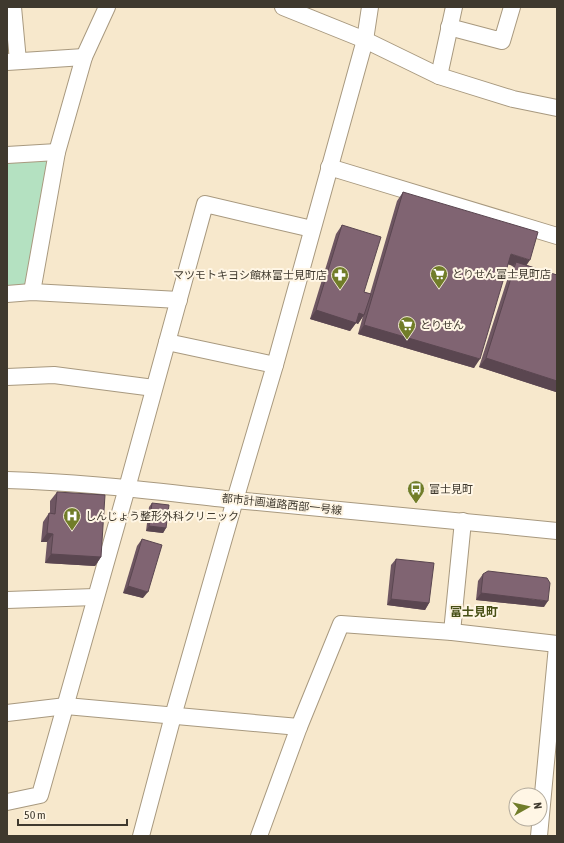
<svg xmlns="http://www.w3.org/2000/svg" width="564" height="843" viewBox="0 0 564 843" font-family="'Asap Condensed','Noto Sans JP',sans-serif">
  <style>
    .green { fill: #b4e1c1 }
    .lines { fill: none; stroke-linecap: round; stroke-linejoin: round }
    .minor-casing { stroke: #a8997f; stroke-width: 18 }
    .minor { stroke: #fff; stroke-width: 16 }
    .wall { fill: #6e5662 }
    .shaded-wall { fill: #5a4650 }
    .building { fill: #806472; stroke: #5a4650 }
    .labels { text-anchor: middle; stroke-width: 4; stroke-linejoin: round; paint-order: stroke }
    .poi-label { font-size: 11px; fill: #3f392e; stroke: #fff6e5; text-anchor: start }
    .street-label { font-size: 11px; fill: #3f392e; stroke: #fff6e5 }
    .neighbourhood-label { font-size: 12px; font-weight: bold; fill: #474f15; stroke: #fff6e5 }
  </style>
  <rect width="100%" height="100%" fill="#f7e8cc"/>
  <path class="green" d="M 57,152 L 32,292 L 7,294 L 7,155 Z"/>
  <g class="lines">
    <g class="minor-casing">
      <g id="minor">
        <path d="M 13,7 L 18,61"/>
        <path d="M 283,7 L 365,40 L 439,76 L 513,99 L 557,108"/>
        <path d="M 449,27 L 502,41 L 512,7"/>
        <path d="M 7,62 L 84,57"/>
        <path d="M 439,76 L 454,7"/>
        <path d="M 7,155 L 57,152"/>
        <path d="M 329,167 L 557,236"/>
        <path d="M 32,292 L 57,152 L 84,57 L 107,7"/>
        <path d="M 7,294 L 32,292 L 179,300"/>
        <path d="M 167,342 L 275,365"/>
        <path d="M 7,377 L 54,375 L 154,388"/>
        <path d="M 7,480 C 84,482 159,492 235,500 C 343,511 450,520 557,531"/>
        <path d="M 7,600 L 95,597"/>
        <path d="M 452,632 L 463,521"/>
        <path d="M 7,713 L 66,706 L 299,727"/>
        <path d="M 7,802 L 40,795 L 127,488 L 205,204 L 312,229"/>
        <path d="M 141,836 L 173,716 L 235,500 L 275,365 L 365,40 L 370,7"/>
        <path d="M 259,836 L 299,727 L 341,624 L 452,632 L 557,644"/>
        <path d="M 539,836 L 557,646"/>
      </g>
    </g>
    <use href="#minor" class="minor"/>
  </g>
  <g class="wall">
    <path d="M 403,192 L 526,265 L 557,275 L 557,390 L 556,392 L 479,367 L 510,271 L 513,266 L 508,264 L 474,368 L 358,334 L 363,316 L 358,324 L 356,323 L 350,331 L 310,319 L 336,234 L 342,225 L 364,292 L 370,294 L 397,201 Z"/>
    <path d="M 57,492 L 101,557 L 95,566 L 45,563 L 47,542 L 41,542 L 43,522 L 49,513 L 50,513 L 50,501 Z"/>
    <path d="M 152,503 L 166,528 L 163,533 L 146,531 L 149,507 Z"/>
    <path d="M 142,539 L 143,598 L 123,593 L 137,546 Z"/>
    <path d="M 396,559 L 429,603 L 425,610 L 387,605 L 391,565 Z"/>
    <path d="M 483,574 L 544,607 L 476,600 L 478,581 Z"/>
  </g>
  <g class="shaded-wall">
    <path d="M 511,254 L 530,260 L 524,269 L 516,262 L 513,266 L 504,263 Z"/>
    <path d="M 316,310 L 359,313 L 364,315 L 358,324 L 356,323 L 350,331 L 310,319 Z"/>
    <path d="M 364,325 L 480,359 L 474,368 L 358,334 Z"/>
    <path d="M 486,358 L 557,381 L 557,390 L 556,392 L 479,367 Z"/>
    <path d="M 149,526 L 166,528 L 163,533 L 146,531 Z"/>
    <path d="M 47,533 L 53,534 L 47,542 L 41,542 Z"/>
    <path d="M 51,554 L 101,557 L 95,566 L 45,563 Z"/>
    <path d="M 128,586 L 148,592 L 143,598 L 123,593 Z"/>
    <path d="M 481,593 L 548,601 L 544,607 L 476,600 Z"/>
    <path d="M 391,599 L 429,603 L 425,610 L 387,605 Z"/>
  </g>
  <g class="building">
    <path d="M 403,192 L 538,232 L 530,260 L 511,254 L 480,359 L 364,325 Z"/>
    <path d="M 342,225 L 381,237 L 364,292 L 371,294 L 364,315 L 359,313 L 356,323 L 316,310 Z"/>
    <path d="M 516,262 L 557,275 L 557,381 L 486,358 Z"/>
    <path d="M 57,492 L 105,495 L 101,557 L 51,554 L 53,534 L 47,533 L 49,513 L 55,514 Z"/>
    <path d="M 152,503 L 169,505 L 166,528 L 149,526 Z"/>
    <path d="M 142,539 L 162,545 L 148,592 L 128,586 Z"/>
    <path d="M 396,559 L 434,563 L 429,603 L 391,599 Z"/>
    <path d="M 488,571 L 547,578 L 550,583 L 548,601 L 481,593 L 483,574 Z"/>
  </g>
  <defs>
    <g id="supermarket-pin" transform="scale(0.9)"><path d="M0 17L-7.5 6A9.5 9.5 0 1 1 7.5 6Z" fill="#717d29" stroke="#fff6e5"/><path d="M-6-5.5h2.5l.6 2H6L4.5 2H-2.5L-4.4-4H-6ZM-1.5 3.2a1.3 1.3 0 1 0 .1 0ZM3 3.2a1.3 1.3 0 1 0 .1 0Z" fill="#fff"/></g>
    <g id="pharmacy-pin" transform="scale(0.9)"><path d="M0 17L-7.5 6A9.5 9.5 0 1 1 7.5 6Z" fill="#717d29" stroke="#fff6e5"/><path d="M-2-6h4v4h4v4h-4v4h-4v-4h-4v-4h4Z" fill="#fff"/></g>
    <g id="bus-pin" transform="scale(0.9)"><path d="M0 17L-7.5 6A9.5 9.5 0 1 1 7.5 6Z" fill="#717d29" stroke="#fff6e5"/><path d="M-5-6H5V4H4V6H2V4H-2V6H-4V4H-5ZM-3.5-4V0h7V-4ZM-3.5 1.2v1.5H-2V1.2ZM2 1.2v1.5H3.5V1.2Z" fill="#fff"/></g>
    <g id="hospital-pin" transform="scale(0.9)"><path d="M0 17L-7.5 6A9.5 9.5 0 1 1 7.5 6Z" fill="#717d29" stroke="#fff6e5"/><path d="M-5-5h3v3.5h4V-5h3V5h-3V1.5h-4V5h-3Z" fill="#fff"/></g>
  </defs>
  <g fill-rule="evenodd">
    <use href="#supermarket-pin" x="439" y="274"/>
    <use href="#pharmacy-pin" x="340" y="275"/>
    <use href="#supermarket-pin" x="407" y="325"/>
    <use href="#bus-pin" x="416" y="489"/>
    <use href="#hospital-pin" x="72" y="516"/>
  </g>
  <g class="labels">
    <g class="poi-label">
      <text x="452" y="278">とりせん富士見町店</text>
      <text x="327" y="279" text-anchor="end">マツモトキヨシ館林富士見町店</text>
      <text x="420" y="329">とりせん</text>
      <text x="429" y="493">富士見町</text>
      <text x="85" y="520">しんじょう整形外科クリニック</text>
    </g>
    <g class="street-label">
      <text transform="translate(282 504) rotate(6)" y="4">都市計画道路西部一号線</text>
    </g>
    <g class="neighbourhood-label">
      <text x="474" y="616">富士見町</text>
    </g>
  </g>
  <rect width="564" height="843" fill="none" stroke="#3f392e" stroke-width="16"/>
  <g transform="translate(528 807) rotate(82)"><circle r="19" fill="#fff6e5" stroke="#b2aa9c"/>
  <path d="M0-3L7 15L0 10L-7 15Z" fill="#717d29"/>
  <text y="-6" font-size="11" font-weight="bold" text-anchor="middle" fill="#3f392e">N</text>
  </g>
  <path d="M18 819v6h109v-6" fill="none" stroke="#3f392e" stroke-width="2"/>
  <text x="24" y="819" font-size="12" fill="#3f392e" stroke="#fff6e5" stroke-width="3" paint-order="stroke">50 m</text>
</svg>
